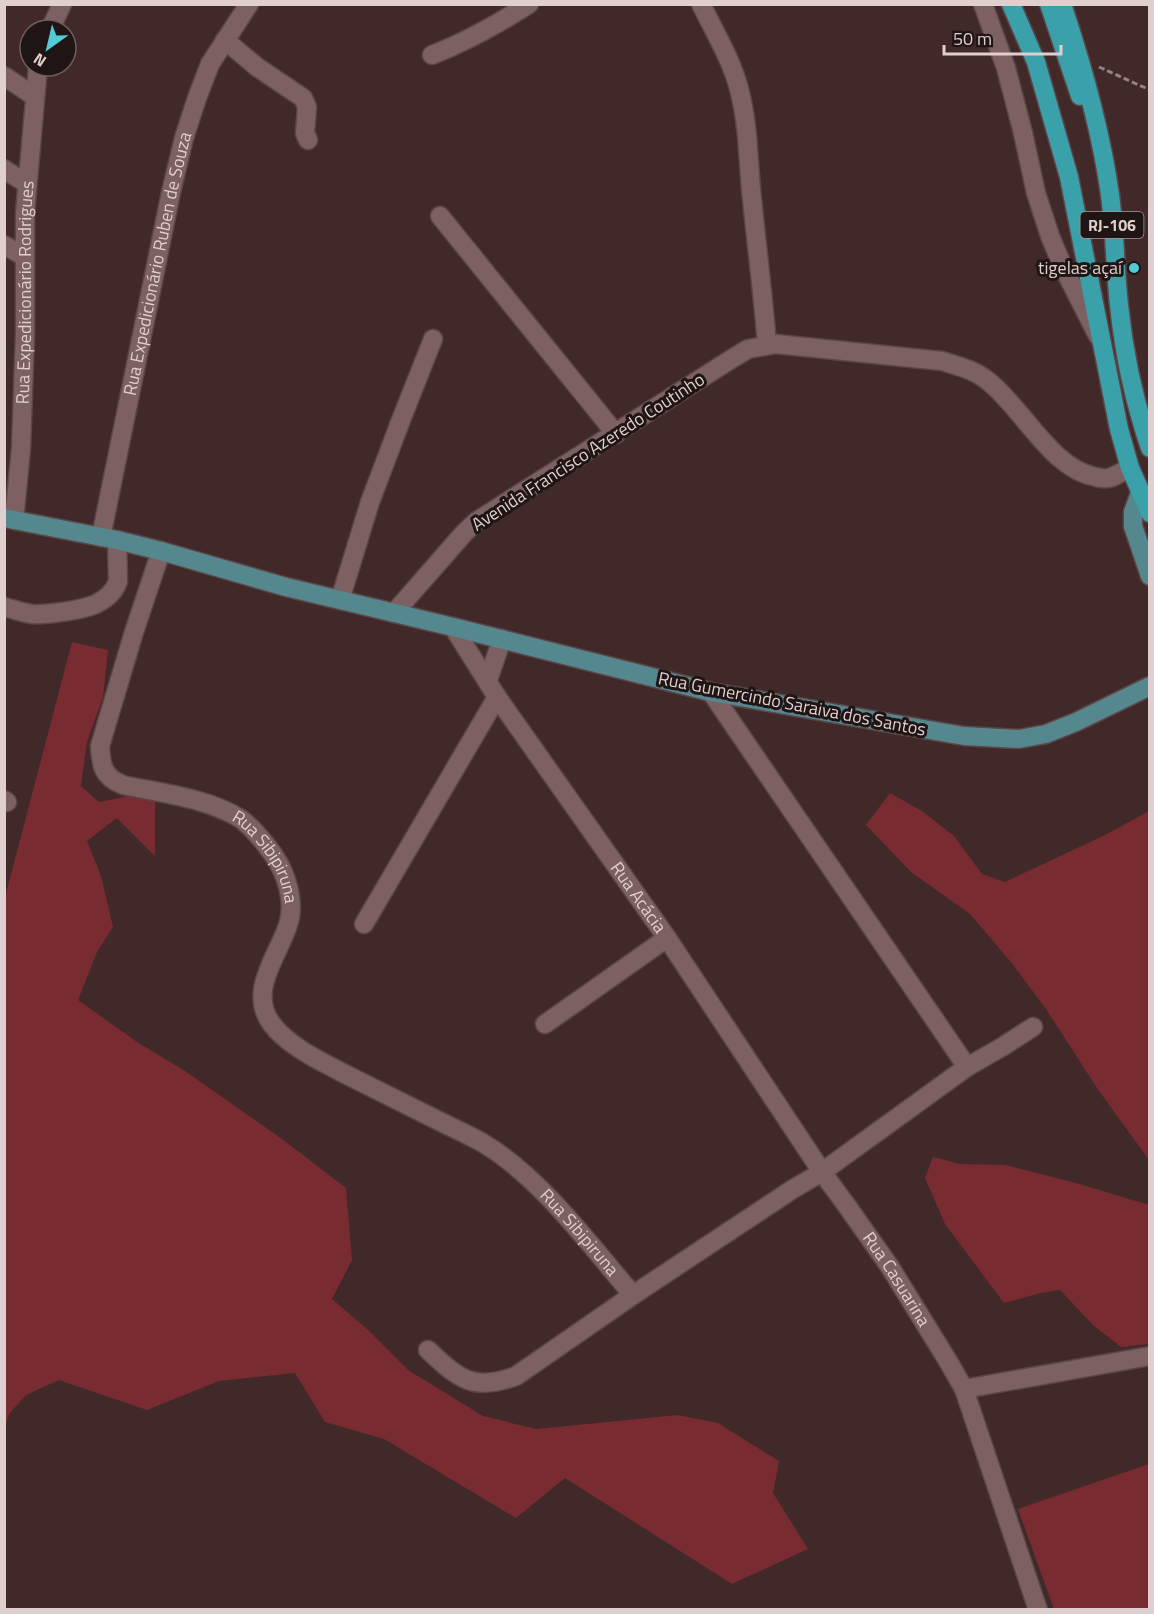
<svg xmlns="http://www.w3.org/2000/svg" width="1154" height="1614" viewBox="0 0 1154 1614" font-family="'Titillium Web',sans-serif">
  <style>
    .green { fill: #782b31 }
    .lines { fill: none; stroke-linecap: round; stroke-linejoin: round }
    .minor-casing { stroke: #5b4647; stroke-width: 21 }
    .major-casing { stroke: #5b4647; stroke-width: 21 }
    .highway-casing { stroke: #5b4647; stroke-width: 21 }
    .path { stroke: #968282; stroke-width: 3; stroke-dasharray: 6 3; stroke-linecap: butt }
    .minor { stroke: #7d6162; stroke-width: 18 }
    .major { stroke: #55878e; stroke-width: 18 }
    .highway { stroke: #3aa1ab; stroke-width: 18 }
    .poi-dot { fill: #52cbd7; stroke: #201515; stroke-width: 2 }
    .labels { text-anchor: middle; stroke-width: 6; stroke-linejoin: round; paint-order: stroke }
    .shield { fill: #201515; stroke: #a69796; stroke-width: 1.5 }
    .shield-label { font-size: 16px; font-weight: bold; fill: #dfcfce }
    .street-label { font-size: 18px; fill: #dfcfce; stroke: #201515 }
    .poi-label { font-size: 18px; fill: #dfcfce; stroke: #201515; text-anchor: end }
  </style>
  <rect width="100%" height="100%" fill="#412929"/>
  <g class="green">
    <path d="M 72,642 L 108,650 L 103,697 L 87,742 L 81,786 L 99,802 L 139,794 L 155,799 L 155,856 L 117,818 L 87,841 L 101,876 L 113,927 L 97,952 L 78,1000 L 137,1042 L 185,1071 L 282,1139 L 346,1188 L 352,1260 L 332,1299 L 367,1329 L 408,1370 L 483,1416 L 536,1429 L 678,1415 L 718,1423 L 779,1461 L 773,1493 L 808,1549 L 732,1584 L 565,1478 L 516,1518 L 384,1439 L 325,1422 L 295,1373 L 219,1381 L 147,1410 L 59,1380 L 26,1395 L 9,1414 L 5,1427 L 5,897 Z"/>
    <path d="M 890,793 L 922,811 L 954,836 L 982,874 L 1005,882 L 1105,835 L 1149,811 L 1149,1160 L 1097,1088 L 1046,1009 L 1011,962 L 970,914 L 911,872 L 866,825 Z"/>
    <path d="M 933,1157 L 960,1164 L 1005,1165 L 1076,1183 L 1149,1205 L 1149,1344 L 1121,1347 L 1094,1326 L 1060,1290 L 1041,1293 L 1004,1303 L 945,1224 L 925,1178 Z"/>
    <path d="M 1149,1464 L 1149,1609 L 1054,1609 L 1018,1509 Z"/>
  </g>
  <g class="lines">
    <g class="minor-casing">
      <g id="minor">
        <path d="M 701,4 C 715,33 733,62 740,93 C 748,125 748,156 751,189 C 756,241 763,293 767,345"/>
        <path d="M 983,4 L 1006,68 L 1023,133 L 1036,193 L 1050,236 L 1063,267 L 1098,336"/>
        <path d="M 50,30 L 62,4"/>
        <path d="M 225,40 L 257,67 L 303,98 L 307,107 L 305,133 L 308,140"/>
        <path d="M 432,55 C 466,42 498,24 529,4"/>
        <path d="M 4,76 L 34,96"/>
        <path d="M 4,169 L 27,184"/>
        <path d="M 440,216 L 616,434"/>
        <path d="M 4,245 L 25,257"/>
        <path id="s1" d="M 14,520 L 21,449 L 25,333 L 25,213 L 38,66"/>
        <path id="s2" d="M 101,537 L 171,192 L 184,138 L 197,98 L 210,64 L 249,4"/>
        <path id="s3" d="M 161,551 L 134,632 L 100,746 C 101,766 103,777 123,785 C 161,793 208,798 241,819 C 250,826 259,836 266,845 C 275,856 282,867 286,880 C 291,895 293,910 288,925 C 278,956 248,991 271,1023 C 287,1046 324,1063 349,1076 C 379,1091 409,1106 439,1121 C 453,1128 469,1135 483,1143 C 540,1177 590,1245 633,1295"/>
        <path d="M 340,600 L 370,502 L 401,420 L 433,339"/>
        <path d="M 4,607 C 13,609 23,613 32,614 C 46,615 83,610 96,604 C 106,599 115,591 118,581 L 117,540"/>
        <path d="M 394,613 L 465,532 L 477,521 L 733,358 L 748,349 L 776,344 L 942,361 C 958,366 975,370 988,381 C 1023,408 1051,469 1096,477 C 1100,478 1105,479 1109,478 C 1116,476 1123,471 1130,468"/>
        <path id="s4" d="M 453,627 L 497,697 L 667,938 L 822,1172 L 847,1206 L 890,1267 L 948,1361 L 964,1389 L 1038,1610"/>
        <path d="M 488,680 L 502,639"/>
        <path d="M 711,692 L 967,1067"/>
        <path d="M 4,800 L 7,802"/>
        <path d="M 364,924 L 497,697"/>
        <path d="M 545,1024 L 667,938"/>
        <path d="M 428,1350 C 459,1379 473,1392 516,1376 L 633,1295 L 793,1189 L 822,1172 L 967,1067 L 1002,1047 L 1033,1027"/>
        <path d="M 964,1389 L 1150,1356"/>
      </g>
    </g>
    <g class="major-casing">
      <g id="major">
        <path d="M 1140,493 L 1133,512 L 1133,526 L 1150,576"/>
        <path d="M 4,518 L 117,540 L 161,551 L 286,587 L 453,627 L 711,692 L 964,736 L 1019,739 L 1046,734 L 1076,722 L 1150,686"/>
      </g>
    </g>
    <g class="highway-casing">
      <g id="highway">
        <path d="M 1011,4 L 1036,62 L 1069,177 L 1119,429 L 1130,468 L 1150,513"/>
        <path d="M 1049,4 L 1080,96"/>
        <path d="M 1062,4 C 1083,67 1101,130 1110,195 C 1115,232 1115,269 1119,305 C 1124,354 1134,401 1150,448"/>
      </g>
    </g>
    <path class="path" d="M 1099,67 L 1150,90"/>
    <use href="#minor" class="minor"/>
    <use href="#major" class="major"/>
    <use href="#highway" class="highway"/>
  </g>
  <circle class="poi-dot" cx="1134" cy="268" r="6"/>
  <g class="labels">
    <rect class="shield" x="1080.5" y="212" width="63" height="26" rx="4.5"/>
    <g class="shield-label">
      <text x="1112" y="231">RJ-106</text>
    </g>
    <g class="street-label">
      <text dy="6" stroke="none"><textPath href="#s2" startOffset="279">Rua Expedicionário Ruben de Souza</textPath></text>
      <text dy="6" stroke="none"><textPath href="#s1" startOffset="228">Rua Expedicionário Rodrigues</textPath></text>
      <text transform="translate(588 452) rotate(-33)" y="6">Avenida Francisco Azeredo Coutinho</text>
      <text transform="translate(792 704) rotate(11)" y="6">Rua Gumercindo Saraiva dos Santos</text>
      <text dy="6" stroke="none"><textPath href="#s3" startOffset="423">Rua Sibipiruna</textPath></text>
      <text dy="6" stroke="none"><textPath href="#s4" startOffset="328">Rua Acácia</textPath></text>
      <text dy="6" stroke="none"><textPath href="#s3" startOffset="981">Rua Sibipiruna</textPath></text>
      <text dy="6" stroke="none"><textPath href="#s4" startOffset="789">Rua Casuarina</textPath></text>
    </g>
    <g class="poi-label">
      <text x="1122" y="274">tigelas açaí</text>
    </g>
  </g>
  <rect width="1154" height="1614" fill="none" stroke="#dfcfce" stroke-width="12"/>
  <g transform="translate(48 48) rotate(214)"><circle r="28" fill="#201515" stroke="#6c5f5f" stroke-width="1.5"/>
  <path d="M0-4.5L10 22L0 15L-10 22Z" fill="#52cbd7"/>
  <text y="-9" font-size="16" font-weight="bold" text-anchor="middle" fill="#dfcfce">N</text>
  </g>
  <path d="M944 45v9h117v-9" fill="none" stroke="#dfcfce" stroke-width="3"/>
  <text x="953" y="45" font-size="18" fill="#dfcfce" stroke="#201515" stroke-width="4.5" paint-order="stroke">50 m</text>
</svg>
